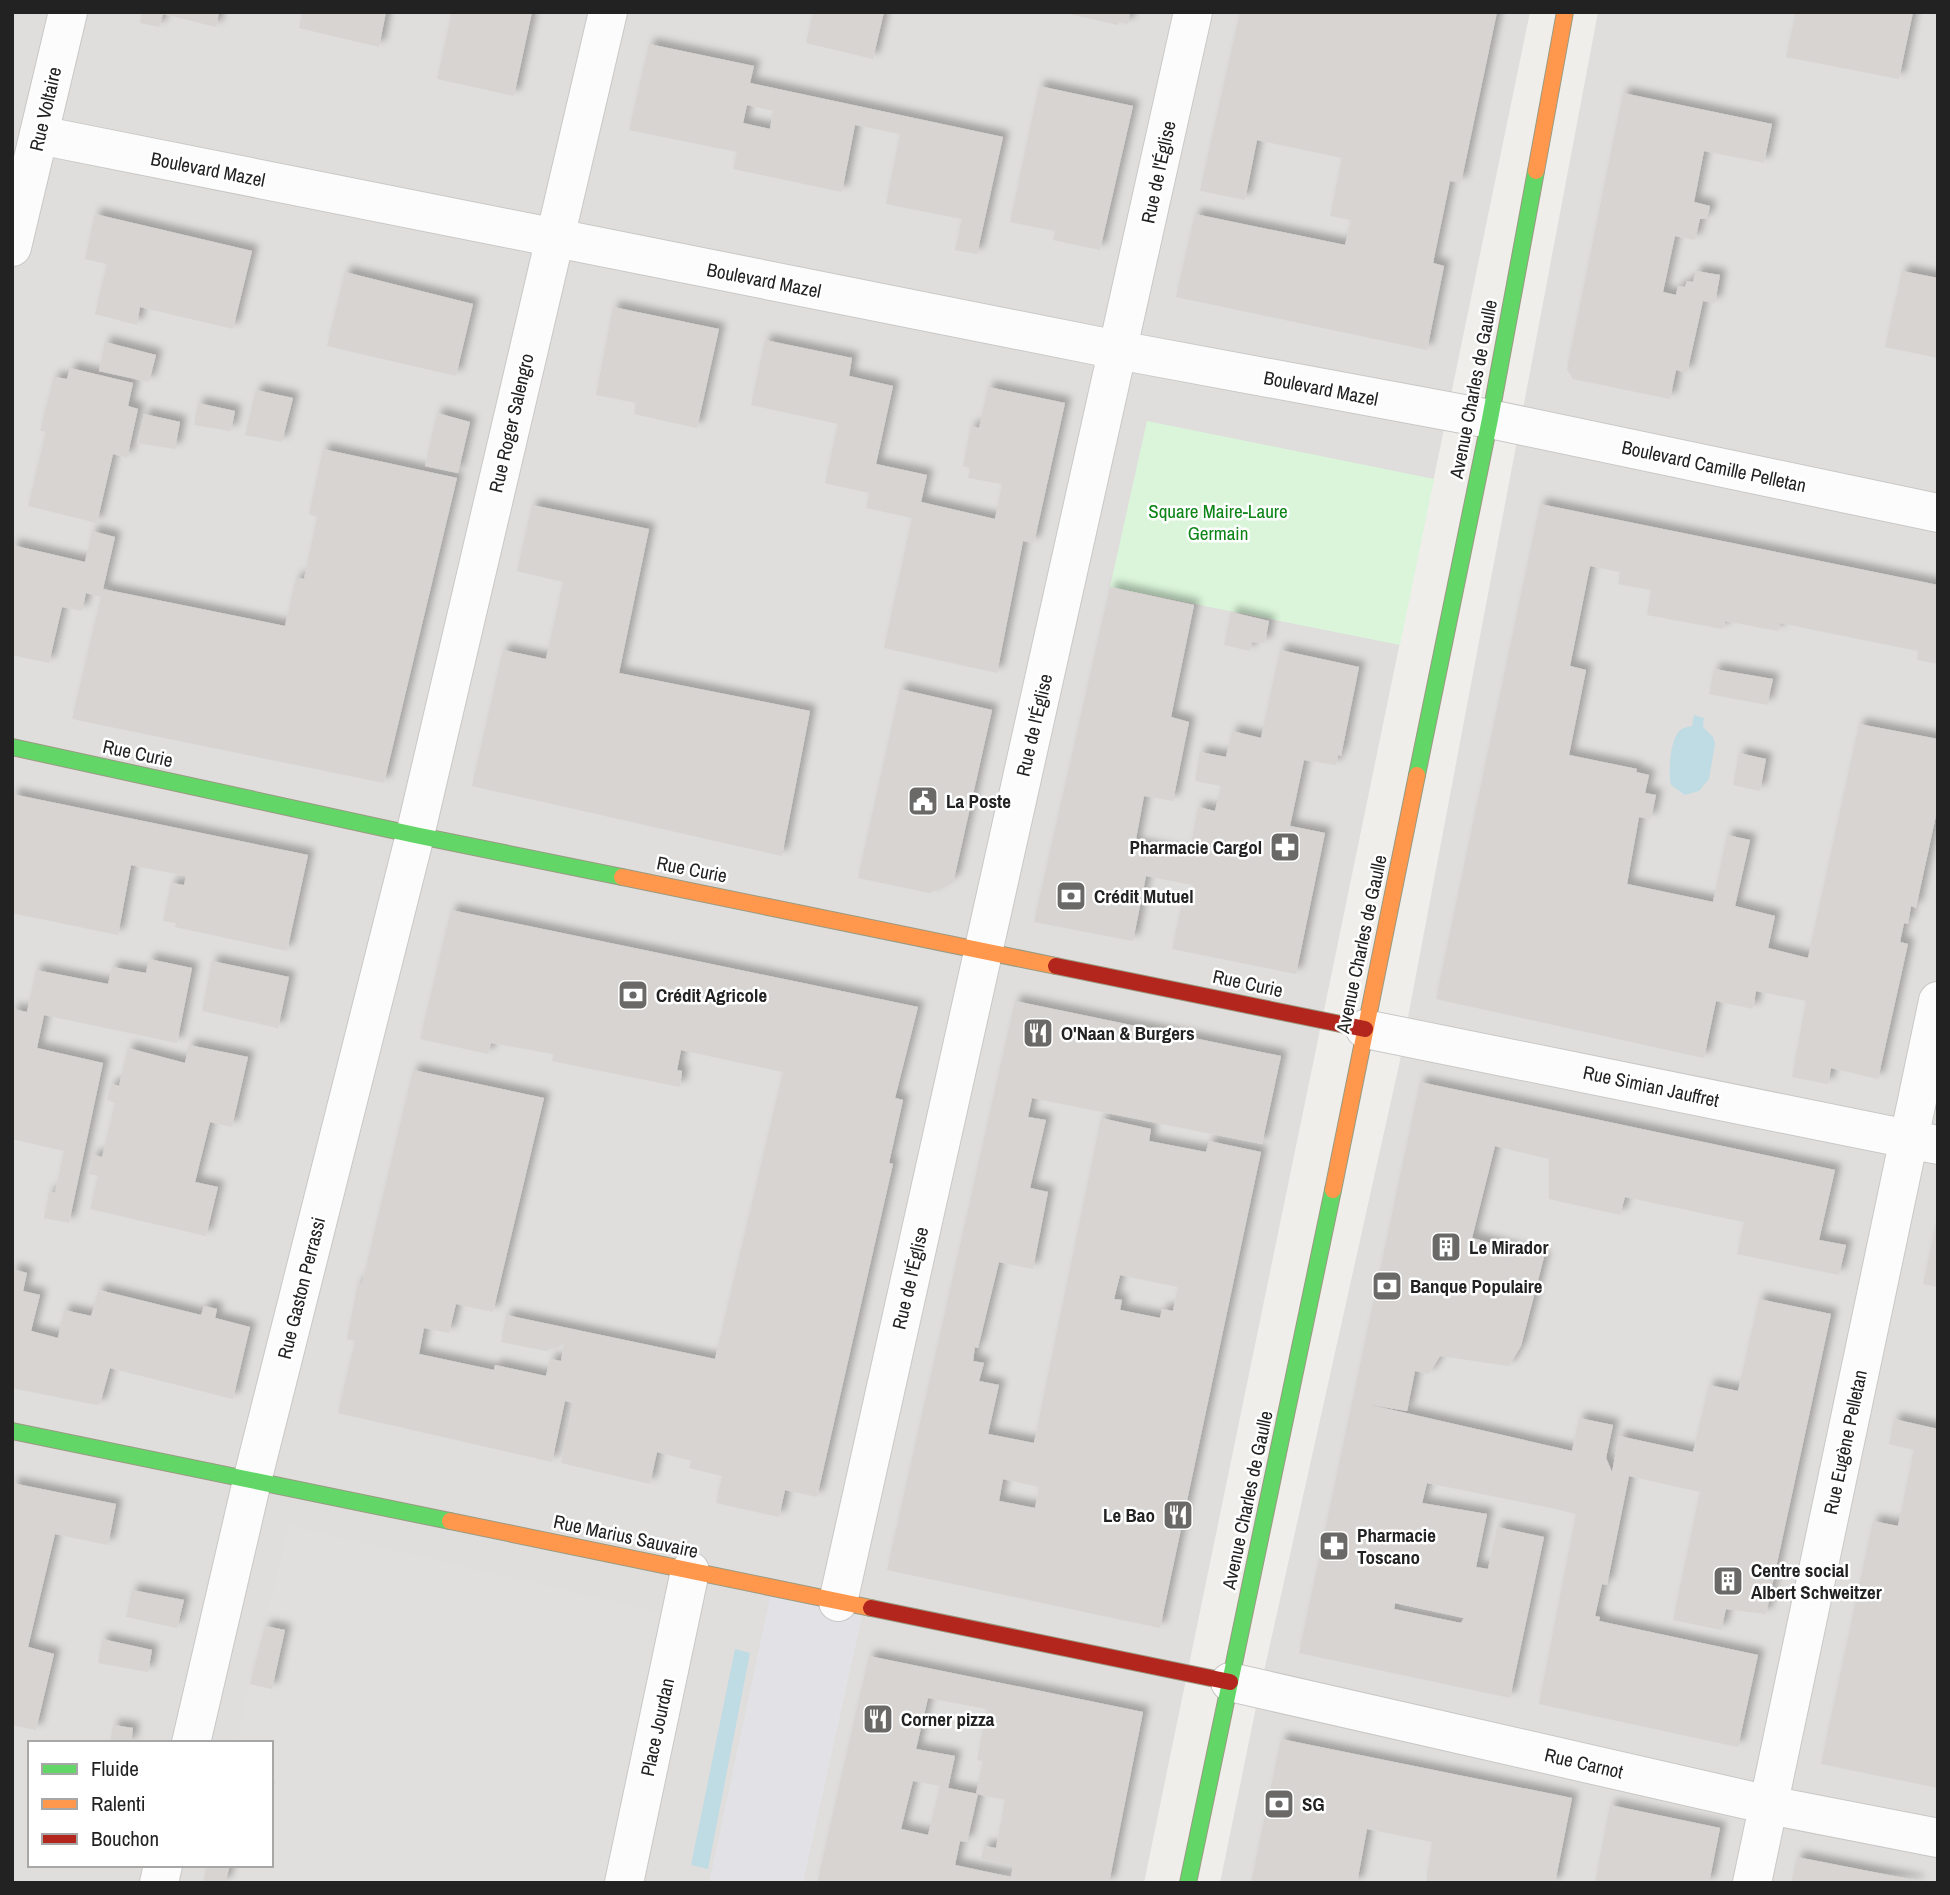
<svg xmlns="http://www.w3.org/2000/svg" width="1950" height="1895" viewBox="0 0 1950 1895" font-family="'Archivo Narrow',sans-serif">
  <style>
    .residential { fill: #dfdedc; fill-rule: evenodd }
    .park { fill: #daf5da }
    .parking { fill: #e0dfde }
    .plaza { fill: #e2e1e5 }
    .water { fill: #bfdbe3 }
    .building { fill: #d7d4d2; fill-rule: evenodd; filter: url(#shadow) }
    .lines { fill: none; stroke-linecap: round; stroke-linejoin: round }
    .street-casing { stroke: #c9c8c7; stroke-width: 40 }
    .fast-casing { stroke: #999a82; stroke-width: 18 }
    .slow-casing { stroke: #999a82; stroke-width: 18 }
    .jam-casing { stroke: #999a82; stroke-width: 18 }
    .path { stroke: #dccecd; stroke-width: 4.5; stroke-dasharray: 3.5 3.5; stroke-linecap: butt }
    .street { stroke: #fdfcfc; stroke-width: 38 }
    .fast { stroke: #63d668; stroke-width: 16 }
    .slow { stroke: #ff974d; stroke-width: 16 }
    .jam { stroke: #b3261e; stroke-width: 16 }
    .labels { text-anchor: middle; stroke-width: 5; stroke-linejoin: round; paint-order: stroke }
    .street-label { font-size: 19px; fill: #222; stroke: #fff }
    .park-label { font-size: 19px; fill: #0c8416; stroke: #fff }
    .poi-label { font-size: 19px; font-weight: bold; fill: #222; stroke: #fff; text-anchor: start }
  </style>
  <defs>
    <filter id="shadow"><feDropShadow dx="6" dy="-6" stdDeviation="3.5" flood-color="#0004"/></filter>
  </defs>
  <rect width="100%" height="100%" fill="#f0eeeb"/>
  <g class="residential">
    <path d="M 12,12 L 1530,12 L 1144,1883 L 12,1883 ZM 30,1743 L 271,1743 L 271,1865 L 30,1865 Z"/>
    <path d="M 1598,12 L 1938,12 L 1938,1883 L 1220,1883 L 1255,1712 L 1399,1065 Z"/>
  </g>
  <path class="park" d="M 1147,421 L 1434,479 L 1400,645 L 1110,587 Z"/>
  <path class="parking" d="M 289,1525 L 688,1619 L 625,1883 L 225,1883 L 230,1865 L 271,1865 L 271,1743 L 236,1743 L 250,1684 L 272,1689 L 285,1631 L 265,1626 Z"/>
  <path class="plaza" d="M 772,1588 L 864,1607 L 803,1883 L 709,1883 Z"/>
  <g class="water">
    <path d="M 1694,715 L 1704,718 L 1703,727 L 1713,737 L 1715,744 L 1709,779 L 1699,791 L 1685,795 L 1671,785 C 1668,773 1670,745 1677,734 C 1680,728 1687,727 1692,726 Z"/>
    <path d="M 735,1649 L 750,1653 L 708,1869 L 691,1865 Z"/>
  </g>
  <g class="building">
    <path d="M 142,12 L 219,12 L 216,27 L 163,14 L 159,27 L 140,23 Z"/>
    <path d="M 303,12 L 386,12 L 379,47 L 299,28 Z"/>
    <path d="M 452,12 L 532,12 L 514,96 L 437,79 Z"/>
    <path d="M 813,12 L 884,12 L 873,59 L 806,43 Z"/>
    <path d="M 1061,12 L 1130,12 L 1128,24 L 1119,22 L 1118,25 Z"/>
    <path d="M 1240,12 L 1497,12 L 1461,183 L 1450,181 L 1433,263 L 1444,266 L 1427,350 L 1176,297 L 1195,214 L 1345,245 L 1351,220 L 1330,216 L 1342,158 L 1257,140 L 1245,200 L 1200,191 Z"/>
    <path d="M 1796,12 L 1913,12 L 1899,79 L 1786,57 Z"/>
    <path d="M 649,44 L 754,66 L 750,83 L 1003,137 L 977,254 L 955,250 L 962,219 L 886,204 L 900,134 L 855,125 L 842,192 L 733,169 L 737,152 L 629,130 ZM 747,105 L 773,111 L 770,129 L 743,123 Z"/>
    <path d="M 1039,86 L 1133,106 L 1100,250 L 1053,240 L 1055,231 L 1010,222 Z"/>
    <path d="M 1623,93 L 1772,124 L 1764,163 L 1704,151 L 1694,202 L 1710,206 L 1707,219 L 1700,219 L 1695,240 L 1675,236 L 1663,292 L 1676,295 L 1678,286 L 1685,287 L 1687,281 L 1693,282 L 1696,271 L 1720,275 L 1715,303 L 1703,301 L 1687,373 L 1676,370 L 1670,399 L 1573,379 L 1567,369 Z"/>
    <path d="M 95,214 L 252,251 L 233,329 L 140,307 L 137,325 L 95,314 L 107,264 L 85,259 Z"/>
    <path d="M 1902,271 L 1938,278 L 1938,358 L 1885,347 Z"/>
    <path d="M 345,272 L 473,304 L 456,376 L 327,346 Z"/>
    <path d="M 613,307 L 719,329 L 697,428 L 634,414 L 636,403 L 596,395 Z"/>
    <path d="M 765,340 L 852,358 L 849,376 L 893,386 L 876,464 L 927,475 L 921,502 L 995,519 L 1002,484 L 968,478 L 970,468 L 963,466 L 971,426 L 979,428 L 988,387 L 1065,403 L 1034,543 L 1023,541 L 997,673 L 884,648 L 912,518 L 866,508 L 869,493 L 825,483 L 838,424 L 751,405 Z"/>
    <path d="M 105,342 L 156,355 L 149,382 L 99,371 Z"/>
    <path d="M 70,368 L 133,383 L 128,406 L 138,409 L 127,458 L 113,454 L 97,523 L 28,506 L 46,432 L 40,431 L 54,377 L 67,379 Z"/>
    <path d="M 256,390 L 293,398 L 282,442 L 245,435 Z"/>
    <path d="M 198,403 L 235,411 L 231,431 L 194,425 Z"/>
    <path d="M 437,413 L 470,422 L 458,473 L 425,466 Z"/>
    <path d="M 144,414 L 180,422 L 175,449 L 137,443 Z"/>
    <path d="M 323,449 L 457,478 L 384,783 L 72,719 L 101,597 L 86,593 L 82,611 L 62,607 L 49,663 L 12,655 L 12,545 L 85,562 L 92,531 L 115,537 L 103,589 L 285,626 L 296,578 L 304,579 L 317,517 L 309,514 Z"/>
    <path d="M 1540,504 L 1938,585 L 1938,664 L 1917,660 L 1918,651 L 1780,623 L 1778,631 L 1725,621 L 1723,629 L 1647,615 L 1651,590 L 1618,584 L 1620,572 L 1590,566 L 1570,666 L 1586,670 L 1569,755 L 1637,769 L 1636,772 L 1649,775 L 1645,793 L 1656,795 L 1651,819 L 1639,817 L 1627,884 L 1713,902 L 1727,835 L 1750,840 L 1735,906 L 1775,916 L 1768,948 L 1808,958 L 1859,724 L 1938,739 L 1938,806 L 1916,908 L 1911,906 L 1908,924 L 1904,923 L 1900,942 L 1908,944 L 1878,1079 L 1831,1068 L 1828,1084 L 1792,1077 L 1806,1001 L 1756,991 L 1753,1009 L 1716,1001 L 1704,1058 L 1436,999 Z"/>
    <path d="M 532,505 L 649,529 L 619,673 L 810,711 L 782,856 L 472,786 L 503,650 L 546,659 L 563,582 L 517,571 Z"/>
    <path d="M 1110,587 L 1194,605 L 1171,717 L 1189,722 L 1173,801 L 1144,796 L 1135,844 L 1189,855 L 1198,807 L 1215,811 L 1221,786 L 1195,781 L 1200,752 L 1226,757 L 1232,731 L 1261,738 L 1280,650 L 1359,667 L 1341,756 L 1338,755 L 1336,765 L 1304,760 L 1290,826 L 1325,833 L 1296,974 L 1172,949 L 1182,903 L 1189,905 L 1193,885 L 1146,876 L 1133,941 L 1034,922 Z"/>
    <path d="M 1231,612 L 1269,621 L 1265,643 L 1252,642 L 1250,651 L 1224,645 Z"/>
    <path d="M 1714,669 L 1773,679 L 1767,705 L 1709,694 Z"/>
    <path d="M 900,689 L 992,710 L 954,879 L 930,893 L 858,878 Z"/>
    <path d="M 1739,753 L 1766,759 L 1760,791 L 1733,785 Z"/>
    <path d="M 12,794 L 308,855 L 287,951 L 175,927 L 176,923 L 163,921 L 171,883 L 184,885 L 186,876 L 131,865 L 118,935 L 12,913 Z"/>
    <path d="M 451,910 L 918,1007 L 895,1098 L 903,1100 L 889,1163 L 893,1164 L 817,1497 L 785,1490 L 779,1517 L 716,1503 L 722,1476 L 689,1468 L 691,1461 L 657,1452 L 650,1484 L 561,1463 L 573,1403 L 565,1401 L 552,1462 L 338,1413 L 355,1341 L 347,1339 L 358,1283 L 362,1284 L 413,1070 L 544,1098 L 493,1312 L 456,1304 L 449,1333 L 424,1328 L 419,1354 L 494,1370 L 495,1365 L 546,1376 L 550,1359 L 561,1361 L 564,1344 L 559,1343 L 546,1351 L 501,1342 L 506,1315 L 715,1359 L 783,1072 L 681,1050 L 677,1070 L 682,1071 L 680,1087 L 552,1061 L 553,1054 L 491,1043 L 488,1054 L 420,1039 Z"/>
    <path d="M 149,959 L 192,968 L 177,1043 L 44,1015 L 37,1048 L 103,1063 L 69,1223 L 44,1218 L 49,1192 L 55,1193 L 64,1151 L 12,1139 L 12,1009 L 27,1012 L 36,970 L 108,984 L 112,967 L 146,973 Z"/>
    <path d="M 212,961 L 289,977 L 278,1028 L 202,1011 Z"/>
    <path d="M 1015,1001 L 1281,1056 L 1262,1144 L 1032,1098 L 1028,1117 L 1046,1120 L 1030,1188 L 1048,1192 L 1033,1269 L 999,1262 L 978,1348 L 975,1347 L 973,1361 L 984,1363 L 979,1381 L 999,1385 L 988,1434 L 1034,1443 L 1101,1118 L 1151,1129 L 1149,1141 L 1206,1152 L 1209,1141 L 1261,1152 L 1160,1628 L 887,1570 ZM 1120,1275 L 1178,1287 L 1173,1311 L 1162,1309 L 1160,1318 L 1120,1310 L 1122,1300 L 1114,1299 ZM 1003,1479 L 1039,1487 L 1035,1508 L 999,1501 Z"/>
    <path d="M 189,1045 L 248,1057 L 232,1127 L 210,1122 L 195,1182 L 218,1187 L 206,1236 L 90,1209 L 98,1176 L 89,1174 L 93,1155 L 102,1157 L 115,1103 L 107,1100 L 111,1084 L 119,1086 L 128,1048 L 185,1063 Z"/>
    <path d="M 1420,1082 L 1835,1170 L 1819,1240 L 1846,1245 L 1839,1275 L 1737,1254 L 1744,1222 L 1625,1197 L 1620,1215 L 1549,1199 L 1549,1159 L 1495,1146 L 1472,1238 L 1544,1257 L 1521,1346 L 1509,1366 L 1440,1356 L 1429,1374 L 1415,1371 L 1407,1411 L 1371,1405 L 1572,1451 L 1579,1418 L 1613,1425 L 1606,1458 L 1612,1472 L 1619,1436 L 1693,1452 L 1709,1385 L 1738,1391 L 1759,1299 L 1831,1314 L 1766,1614 L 1726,1609 L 1721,1630 L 1673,1620 L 1700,1492 L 1629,1476 L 1607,1585 L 1602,1584 L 1595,1616 L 1600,1617 L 1599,1621 L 1758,1655 L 1738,1747 L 1539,1704 L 1576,1514 L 1547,1507 L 1427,1483 L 1422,1503 L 1487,1514 L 1476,1567 L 1488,1569 L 1497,1527 L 1544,1537 L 1510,1698 L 1299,1653 ZM 1395,1603 L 1464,1618 L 1461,1623 L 1394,1609 Z"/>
    <path d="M 1937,1220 L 1938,1220 L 1938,1287 L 1923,1284 Z"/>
    <path d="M 12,1269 L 27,1273 L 23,1291 L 40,1295 L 31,1331 L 58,1338 L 64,1310 L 91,1316 L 99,1290 L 201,1315 L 204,1306 L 217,1309 L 215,1318 L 250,1327 L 233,1399 L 110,1368 L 100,1404 L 97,1405 L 12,1388 Z"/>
    <path d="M 1894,1419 L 1938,1429 L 1938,1788 L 1821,1764 L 1873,1521 L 1898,1526 L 1914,1450 L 1889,1444 Z"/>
    <path d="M 12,1483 L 116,1504 L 108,1545 L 55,1534 L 28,1647 L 54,1654 L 36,1730 L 12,1725 Z"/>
    <path d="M 132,1590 L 184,1600 L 177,1628 L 126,1617 Z"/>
    <path d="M 265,1626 L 285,1630 L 272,1689 L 250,1684 Z"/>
    <path d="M 102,1639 L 152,1650 L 148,1672 L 98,1663 Z"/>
    <path d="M 869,1656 L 1143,1712 L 1109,1883 L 817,1883 ZM 928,1698 L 987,1709 L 977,1760 L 983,1761 L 976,1794 L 1005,1800 L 996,1848 L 984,1846 L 981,1859 L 1013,1866 L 1011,1877 L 955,1865 L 960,1841 L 967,1842 L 978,1794 L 948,1788 L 955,1756 L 916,1749 ZM 913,1781 L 940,1786 L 928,1835 L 901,1829 Z"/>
    <path d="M 113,1725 L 133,1728 L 131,1743 L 110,1743 Z"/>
    <path d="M 1281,1739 L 1572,1798 L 1555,1883 L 1426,1883 L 1432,1842 L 1367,1829 L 1357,1883 L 1251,1883 Z"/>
    <path d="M 1610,1805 L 1720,1828 L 1709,1883 L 1595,1883 Z"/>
    <path d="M 1797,1857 L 1919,1881 L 1919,1883 L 1791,1883 Z"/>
    <path d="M 207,1865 L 230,1865 L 225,1883 L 203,1883 Z"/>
  </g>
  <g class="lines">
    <g class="street-casing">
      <g id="street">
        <path d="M 39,135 L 1118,350 L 1490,419 L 1938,513"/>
        <path d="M 12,247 L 68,12"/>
        <path d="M 1365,1029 L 1938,1145"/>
        <path d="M 838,1602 L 1193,12"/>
        <path d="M 1230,1682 L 1769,1805 L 1938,1838"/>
        <path d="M 191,1743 L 252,1481 L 415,835 L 608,12"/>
        <path d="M 159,1883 L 163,1865"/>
        <path d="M 624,1883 L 690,1571"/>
        <path d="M 1752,1883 L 1938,1001"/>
      </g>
    </g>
    <g class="fast-casing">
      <g id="fast">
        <path d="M 12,747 L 415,835 L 622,877"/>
        <path d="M 1417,775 L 1490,419 L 1536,171"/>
        <path d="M 12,1431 L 450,1521"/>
        <path d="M 1188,1883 L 1333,1190"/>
      </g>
    </g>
    <g class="slow-casing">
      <g id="slow">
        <path d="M 1536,171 L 1565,12"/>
        <path d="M 622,877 L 1056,966"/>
        <path d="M 1333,1190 L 1417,775"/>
        <path d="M 450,1521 L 871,1608"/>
      </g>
    </g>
    <g class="jam-casing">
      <g id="jam">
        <path d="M 1056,966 L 1365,1029"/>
        <path d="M 871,1608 L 1230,1682"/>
      </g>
    </g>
    <path class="path" d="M 271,1782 L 277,1784"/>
    <use href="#street" class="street"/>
    <use href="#fast" class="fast"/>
    <use href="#slow" class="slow"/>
    <use href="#jam" class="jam"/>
  </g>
  <defs>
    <g id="civic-square" transform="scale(1.575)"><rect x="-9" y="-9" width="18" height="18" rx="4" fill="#6a6968" stroke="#fff"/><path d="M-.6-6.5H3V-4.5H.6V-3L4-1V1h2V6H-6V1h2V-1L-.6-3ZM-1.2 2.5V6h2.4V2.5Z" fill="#fff"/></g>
    <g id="pharmacy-square" transform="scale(1.575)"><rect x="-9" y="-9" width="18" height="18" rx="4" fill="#6a6968" stroke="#fff"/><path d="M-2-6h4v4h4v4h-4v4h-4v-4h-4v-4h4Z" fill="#fff"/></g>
    <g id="bank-square" transform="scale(1.575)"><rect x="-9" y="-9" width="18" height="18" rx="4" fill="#6a6968" stroke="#fff"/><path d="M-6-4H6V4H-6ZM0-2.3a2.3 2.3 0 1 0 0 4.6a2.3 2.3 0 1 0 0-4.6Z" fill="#fff"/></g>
    <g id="restaurant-square" transform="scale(1.575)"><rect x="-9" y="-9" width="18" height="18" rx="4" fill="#6a6968" stroke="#fff"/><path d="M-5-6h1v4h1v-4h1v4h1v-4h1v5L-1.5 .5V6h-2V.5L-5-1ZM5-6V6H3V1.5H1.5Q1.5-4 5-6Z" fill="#fff"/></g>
    <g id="building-square" transform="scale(1.575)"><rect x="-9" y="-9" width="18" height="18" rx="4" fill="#6a6968" stroke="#fff"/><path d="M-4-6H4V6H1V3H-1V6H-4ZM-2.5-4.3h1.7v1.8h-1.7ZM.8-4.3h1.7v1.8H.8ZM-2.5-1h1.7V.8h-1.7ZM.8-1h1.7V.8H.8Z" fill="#fff"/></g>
  </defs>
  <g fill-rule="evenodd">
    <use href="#civic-square" x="923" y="801"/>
    <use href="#pharmacy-square" x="1285" y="847"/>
    <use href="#bank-square" x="1071" y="896"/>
    <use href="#bank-square" x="633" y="995"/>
    <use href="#restaurant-square" x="1038" y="1033"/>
    <use href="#building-square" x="1446" y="1247"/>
    <use href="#bank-square" x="1387" y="1286"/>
    <use href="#restaurant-square" x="1178" y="1515"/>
    <use href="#pharmacy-square" x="1334" y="1546"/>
    <use href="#building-square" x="1728" y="1581"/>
    <use href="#restaurant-square" x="878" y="1719"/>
    <use href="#bank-square" x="1279" y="1804"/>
  </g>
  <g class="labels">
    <g class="street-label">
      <text transform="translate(45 109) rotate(-77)" y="7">Rue Voltaire</text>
      <text transform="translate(208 169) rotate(11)" y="7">Boulevard Mazel</text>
      <text transform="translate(1158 172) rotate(-78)" y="7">Rue de l'Église</text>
      <text transform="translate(764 280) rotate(11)" y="7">Boulevard Mazel</text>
      <text transform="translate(1321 388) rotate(11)" y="7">Boulevard Mazel</text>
      <text transform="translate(1473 389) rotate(-79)" y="7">Avenue Charles de Gaulle</text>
      <text transform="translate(511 423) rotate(-77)" y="7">Rue Roger Salengro</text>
      <text transform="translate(1714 466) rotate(12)" y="7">Boulevard Camille Pelletan</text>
      <text transform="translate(1034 725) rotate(-77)" y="7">Rue de l'Église</text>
      <text transform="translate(138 753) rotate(12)" y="7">Rue Curie</text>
      <text transform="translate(692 869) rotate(11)" y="7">Rue Curie</text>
      <text transform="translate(1361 944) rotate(-78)" y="7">Avenue Charles de Gaulle</text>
      <text transform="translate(1248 983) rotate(12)" y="7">Rue Curie</text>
      <text transform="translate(1651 1086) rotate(12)" y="7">Rue Simian Jauffret</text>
      <text transform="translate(910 1278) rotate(-77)" y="7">Rue de l'Église</text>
      <text transform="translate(301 1288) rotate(-76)" y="7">Rue Gaston Perrassi</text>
      <text transform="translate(1845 1442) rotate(-78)" y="7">Rue Eugène Pelletan</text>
      <text transform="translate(1247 1500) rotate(-78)" y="7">Avenue Charles de Gaulle</text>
      <text transform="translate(626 1536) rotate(12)" y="7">Rue Marius Sauvaire</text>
      <text transform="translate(657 1727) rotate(-78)" y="7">Place Jourdan</text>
      <text transform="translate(1584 1763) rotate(13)" y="7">Rue Carnot</text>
    </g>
    <g class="park-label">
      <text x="1218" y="518">Square Maire-Laure<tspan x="1218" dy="22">Germain</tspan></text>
    </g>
    <g class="poi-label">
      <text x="946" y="808">La Poste</text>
      <text x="1262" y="854" text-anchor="end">Pharmacie Cargol</text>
      <text x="1094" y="903">Crédit Mutuel</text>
      <text x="656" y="1002">Crédit Agricole</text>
      <text x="1061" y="1040">O'Naan &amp; Burgers</text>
      <text x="1469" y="1254">Le Mirador</text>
      <text x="1410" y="1293">Banque Populaire</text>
      <text x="1155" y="1522" text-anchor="end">Le Bao</text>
      <text x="1357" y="1542">Pharmacie<tspan x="1357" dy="22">Toscano</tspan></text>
      <text x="1751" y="1577">Centre social<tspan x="1751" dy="22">Albert Schweitzer</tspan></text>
      <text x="901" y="1726">Corner pizza</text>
      <text x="1302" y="1811">SG</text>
    </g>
  </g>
  <rect width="1950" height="1895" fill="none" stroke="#222222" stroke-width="28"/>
  <rect x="28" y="1741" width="245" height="126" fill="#ffffff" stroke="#a7a7a7" stroke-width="2"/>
  <rect x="42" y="1764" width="35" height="10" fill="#63d668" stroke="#a7a7a7" stroke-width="2"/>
  <text x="91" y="1776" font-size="21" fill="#222222">Fluide</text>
  <rect x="42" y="1799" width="35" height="10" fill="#ff974d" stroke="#a7a7a7" stroke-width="2"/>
  <text x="91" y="1811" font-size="21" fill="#222222">Ralenti</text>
  <rect x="42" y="1834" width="35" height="10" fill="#b3261e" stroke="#a7a7a7" stroke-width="2"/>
  <text x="91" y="1846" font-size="21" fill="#222222">Bouchon</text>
</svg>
